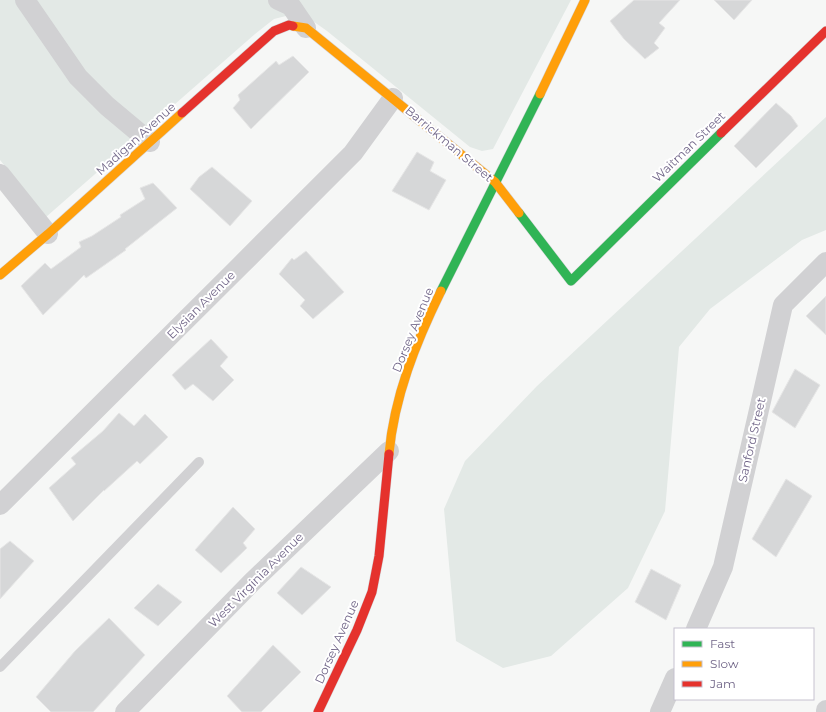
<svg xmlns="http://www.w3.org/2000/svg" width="826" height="712" viewBox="0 0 826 712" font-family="Montserrat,sans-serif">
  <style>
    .green { fill: #e3e9e6 }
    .building { fill: #d6d7d8; stroke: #e6e6e6 }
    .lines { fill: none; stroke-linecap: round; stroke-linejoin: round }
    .fast-casing { stroke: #d3d2d6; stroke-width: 10 }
    .slow-casing { stroke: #d3d2d6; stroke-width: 10 }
    .jam-casing { stroke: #d3d2d6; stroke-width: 10 }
    .lane { stroke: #d1d1d3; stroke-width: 10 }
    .street { stroke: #d1d1d3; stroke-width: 20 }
    .fast { stroke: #30b455; stroke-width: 9 }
    .slow { stroke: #ff9f0a; stroke-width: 9 }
    .jam { stroke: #e5322d; stroke-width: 9 }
    .labels { text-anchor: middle; stroke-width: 4; stroke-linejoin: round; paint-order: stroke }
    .street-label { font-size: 12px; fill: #716688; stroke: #fff }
  </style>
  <rect width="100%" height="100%" fill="#f6f7f6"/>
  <g class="green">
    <path d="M 0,0 L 571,0 L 493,149 L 482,151 L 470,147 L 327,31 L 310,19 L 290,15 L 274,19 L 255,34 L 46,217 L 0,160 Z"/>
    <path d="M 826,117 L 826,230 L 802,240 L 710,309 L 679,347 L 665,511 L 628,588 L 551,656 L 503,668 L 456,641 L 444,509 L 465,461 L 537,386 Z"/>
  </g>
  <g class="building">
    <path d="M 634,0 L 680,0 L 659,23 L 665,28 L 654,43 L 659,48 L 645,59 L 624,39 L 610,21 Z"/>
    <path d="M 714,0 L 752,0 L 734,20 Z"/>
    <path d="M 293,56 L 309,72 L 251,129 L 233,108 L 240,100 L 238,95 L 276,61 L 279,65 Z"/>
    <path d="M 776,103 L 791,116 L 798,126 L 756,168 L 734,146 Z"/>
    <path d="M 417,152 L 434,162 L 430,171 L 446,180 L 429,210 L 392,191 Z"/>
    <path d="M 212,167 L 252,201 L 230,226 L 190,189 L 199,177 Z"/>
    <path d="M 153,183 L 177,208 L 125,249 L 126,250 L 86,278 L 84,275 L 43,315 L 21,286 L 45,263 L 51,269 L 81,247 L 79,242 L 92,236 L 121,217 L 120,215 L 145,199 L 140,188 Z"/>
    <path d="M 306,251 L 344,292 L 313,319 L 300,306 L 305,300 L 279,274 L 292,258 L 294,260 Z"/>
    <path d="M 826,296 L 826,335 L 806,316 Z"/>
    <path d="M 211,339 L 228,357 L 220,366 L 234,380 L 213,401 L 193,384 L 185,390 L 172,375 Z"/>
    <path d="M 795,369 L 820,385 L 795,428 L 772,412 Z"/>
    <path d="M 119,413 L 134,426 L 145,414 L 168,437 L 140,464 L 137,461 L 104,491 L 104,490 L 73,521 L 49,488 L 76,464 L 71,458 L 103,431 Z"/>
    <path d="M 786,479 L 812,496 L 776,557 L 752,539 Z"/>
    <path d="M 233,507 L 255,529 L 243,543 L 247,548 L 221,573 L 195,550 Z"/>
    <path d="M 10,541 L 34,561 L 0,599 L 0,549 Z"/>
    <path d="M 301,567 L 331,587 L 302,615 L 277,593 Z"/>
    <path d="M 651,569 L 681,585 L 666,620 L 635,602 Z"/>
    <path d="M 158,584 L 182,602 L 158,626 L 134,608 Z"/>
    <path d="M 109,618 L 145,655 L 93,712 L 51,712 L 36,697 L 75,651 Z"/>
    <path d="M 273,645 L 301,672 L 261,712 L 242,712 L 227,696 Z"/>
  </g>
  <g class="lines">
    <g class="fast-casing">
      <g id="fast">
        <path d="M 519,213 L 571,281 L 721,133"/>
        <path d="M 441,291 L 540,94"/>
      </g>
    </g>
    <g class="slow-casing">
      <g id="slow">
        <path d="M 293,26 L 306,28 L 495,182 L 519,213"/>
        <path d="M 540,94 L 585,0"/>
        <path d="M 0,275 L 48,234 L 182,113"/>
        <path d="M 389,454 C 394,397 416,342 441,291"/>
      </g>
    </g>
    <g class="jam-casing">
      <g id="jam">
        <path d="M 182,113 L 274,31 L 289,25 L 293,26"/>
        <path d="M 721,133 L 826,31"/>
        <path d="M 318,712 L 357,630 L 372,592 L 379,556 L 389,454"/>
      </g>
    </g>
    <path class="lane" d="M 0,667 L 199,462"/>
    <g class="street">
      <path d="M 25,0 L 78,77 L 107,106 L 150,142"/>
      <path d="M 278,0 L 291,6 L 306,28"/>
      <path d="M 0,174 L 48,234"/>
      <path d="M 0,505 L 239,267 L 353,153 L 393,98"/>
      <path d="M 696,629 L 723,567 L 783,305 L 826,262"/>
      <path d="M 125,712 L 252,582 L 389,451"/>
      <path d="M 660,712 L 675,678"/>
      <path d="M 826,712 L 826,710"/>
    </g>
    <use href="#fast" class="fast"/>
    <use href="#slow" class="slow"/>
    <use href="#jam" class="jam"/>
  </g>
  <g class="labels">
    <g class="street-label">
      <text transform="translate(136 139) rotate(-42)" y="4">Madigan Avenue</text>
      <text transform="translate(449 144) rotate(40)" y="4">Barrickman Street</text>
      <text transform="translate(689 147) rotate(-44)" y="4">Waitman Street</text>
      <text transform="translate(201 305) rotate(-45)" y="4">Elysian Avenue</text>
      <text transform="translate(413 330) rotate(-68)" y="4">Dorsey Avenue</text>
      <text transform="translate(752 440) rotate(-77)" y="4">Sanford Street</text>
      <text transform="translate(256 580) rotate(-45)" y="4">West Virginia Avenue</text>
      <text transform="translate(337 642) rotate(-66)" y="4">Dorsey Avenue</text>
    </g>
  </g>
  <rect x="674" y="628" width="140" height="72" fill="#ffffff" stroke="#c6c2cf"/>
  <rect x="682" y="641" width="20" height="6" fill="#30b455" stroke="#c6c2cf"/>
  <text x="710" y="648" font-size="12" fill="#716688">Fast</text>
  <rect x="682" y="661" width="20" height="6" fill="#ff9f0a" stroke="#c6c2cf"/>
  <text x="710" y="668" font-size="12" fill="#716688">Slow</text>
  <rect x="682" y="681" width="20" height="6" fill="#e5322d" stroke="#c6c2cf"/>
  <text x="710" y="688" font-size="12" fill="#716688">Jam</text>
</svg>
